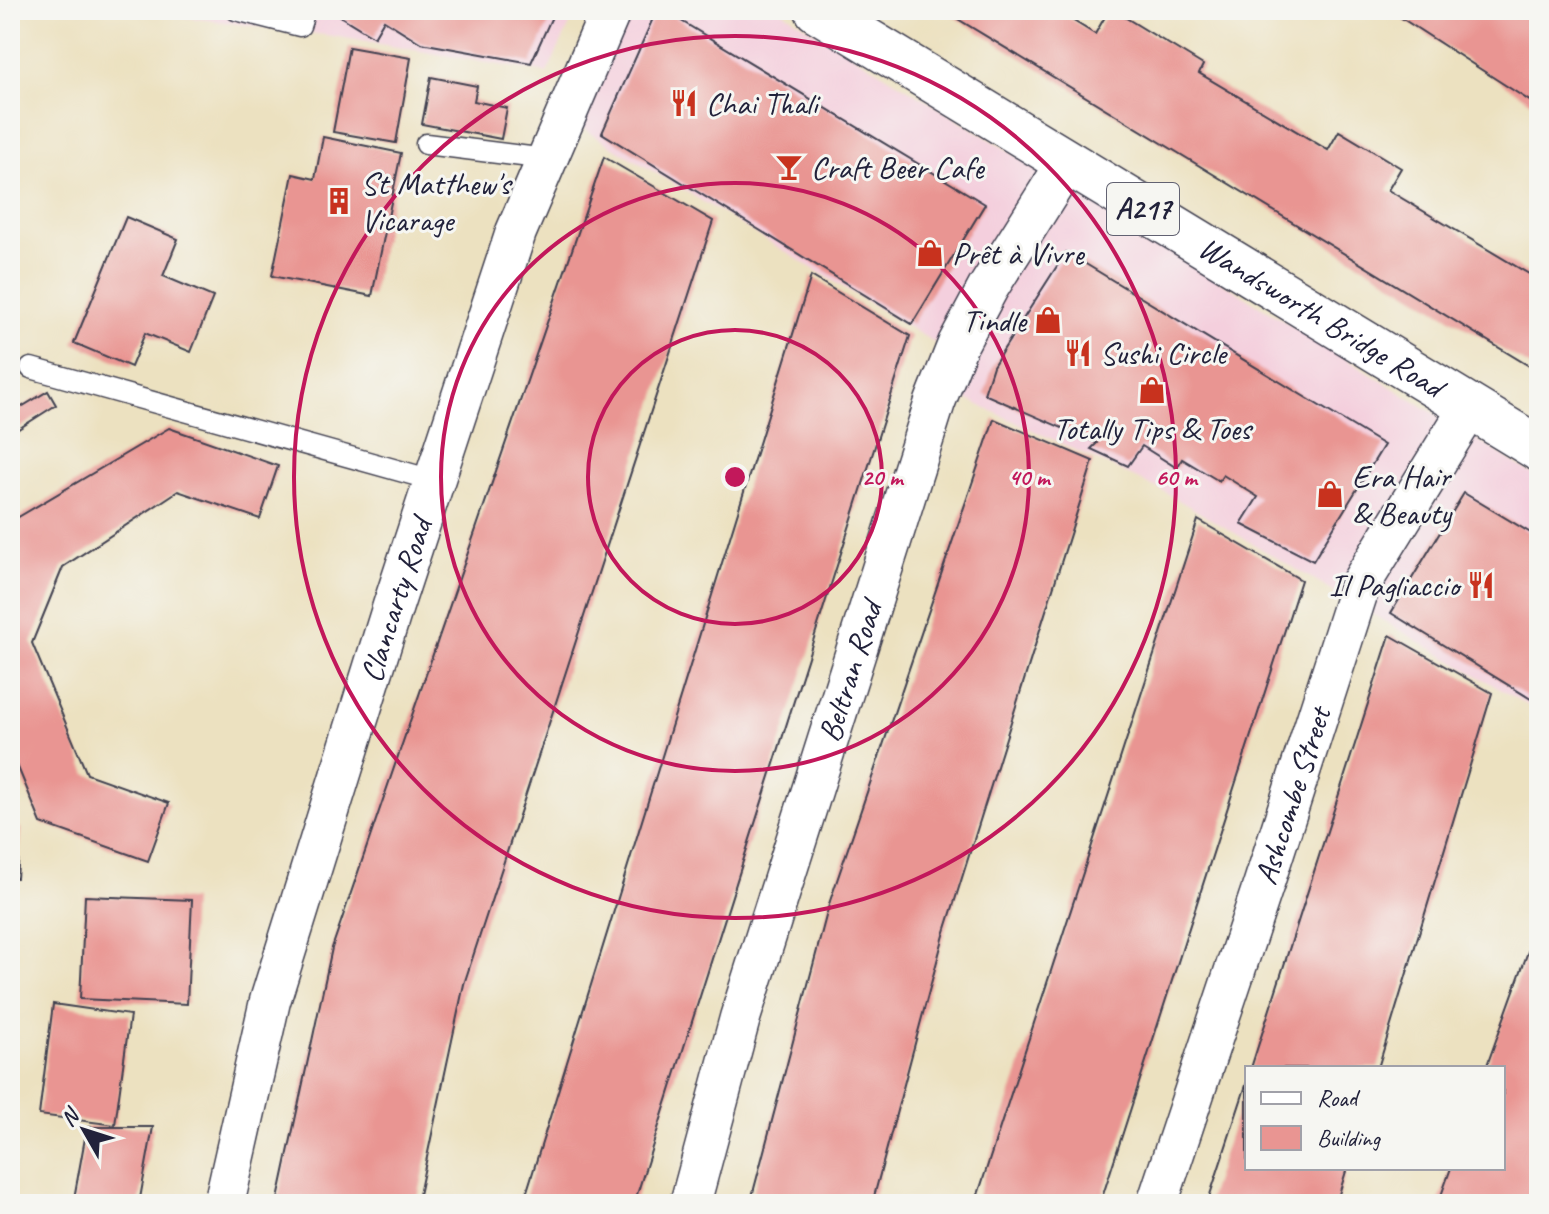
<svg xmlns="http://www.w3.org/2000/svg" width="1549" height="1214" viewBox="0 0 1549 1214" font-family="Caveat,sans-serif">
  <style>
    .built { fill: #f4cfdd }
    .building { fill: #e99592 }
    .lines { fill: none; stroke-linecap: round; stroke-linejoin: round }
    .lane-casing { stroke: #403f4f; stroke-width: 23 }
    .street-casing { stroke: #403f4f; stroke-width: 43 }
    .primary-casing { stroke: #403f4f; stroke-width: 47 }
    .lane { stroke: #fff; stroke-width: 20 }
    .street { stroke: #fff; stroke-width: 40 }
    .primary { stroke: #fff; stroke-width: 44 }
    .ring { fill: none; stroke: #c2185b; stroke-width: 4 }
    .labels { text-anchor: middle; stroke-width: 6; stroke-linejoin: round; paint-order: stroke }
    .shield { fill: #f6f6f2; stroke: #626272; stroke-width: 2 }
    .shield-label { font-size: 30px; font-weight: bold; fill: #22223b }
    .poi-label { font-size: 32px; fill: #22223b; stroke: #f6f6f2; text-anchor: start }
    .street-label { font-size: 32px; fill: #22223b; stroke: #f6f6f2 }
    .centre { fill: #c2185b; stroke: #f6f6f2; stroke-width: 4 }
    .ring-label { font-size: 24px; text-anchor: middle; font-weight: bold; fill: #c2185b; stroke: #f6f6f2; stroke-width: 6; stroke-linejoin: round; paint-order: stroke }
  </style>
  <rect width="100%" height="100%" fill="#f6f6f2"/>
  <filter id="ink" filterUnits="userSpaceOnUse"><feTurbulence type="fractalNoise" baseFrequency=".0125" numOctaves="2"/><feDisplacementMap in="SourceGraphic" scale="16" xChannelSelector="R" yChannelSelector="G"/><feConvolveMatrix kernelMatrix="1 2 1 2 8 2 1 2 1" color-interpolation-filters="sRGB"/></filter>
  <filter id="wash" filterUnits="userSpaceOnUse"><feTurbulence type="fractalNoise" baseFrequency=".006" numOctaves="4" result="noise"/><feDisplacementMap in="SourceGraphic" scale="32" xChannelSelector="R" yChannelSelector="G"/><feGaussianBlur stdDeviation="1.8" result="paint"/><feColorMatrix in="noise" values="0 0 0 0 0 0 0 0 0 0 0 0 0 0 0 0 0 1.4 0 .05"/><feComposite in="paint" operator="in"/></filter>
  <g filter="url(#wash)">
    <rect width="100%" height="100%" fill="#ece1c0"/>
    <g class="built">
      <path d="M 152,10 L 577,10 L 547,73 L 333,36 L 152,13 Z"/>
      <path d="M 630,10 L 780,10 L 1539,478 L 1539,712 L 1163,491 L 964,398 L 940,346 L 577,125 Z"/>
    </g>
    <g id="blocks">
      <g class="building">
        <path d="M 330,10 L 555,10 L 531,63 L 421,43 L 384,20 L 374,37 Z"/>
        <path d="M 943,10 L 1071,10 L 1067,17 L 1095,34 L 1109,10 L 1113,10 L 1203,65 L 1199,73 L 1328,150 L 1339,131 L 1401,168 L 1388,190 L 1539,280 L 1539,372 Z"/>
        <path d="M 1389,10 L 1534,10 L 1539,13 L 1539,107 Z"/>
        <path d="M 668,13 L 985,204 L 912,324 L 602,133 L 654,16 Z"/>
        <path d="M 349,47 L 411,58 L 396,143 L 333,132 Z"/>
        <path d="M 431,77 L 477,86 L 474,101 L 507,108 L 501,139 L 422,124 Z"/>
        <path d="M 323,137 L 401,153 L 372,296 L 272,276 L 293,174 L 315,179 Z"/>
        <path d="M 604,157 L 713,221 L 464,984 L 417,1204 L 277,1204 L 332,948 Z"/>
        <path d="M 126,217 L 178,239 L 163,276 L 213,297 L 191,352 L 145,333 L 131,367 L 74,343 Z"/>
        <path d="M 1066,252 L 1384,445 L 1313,561 L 1241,524 L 1258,497 L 1223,475 L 1219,481 L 1182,459 L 1177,468 L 1142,446 L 1128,466 L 1091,449 L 1097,443 L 984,394 L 993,366 Z"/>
        <path d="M 811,276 L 910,336 L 634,1204 L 523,1204 Z"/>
        <path d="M 48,391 L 56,405 L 12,433 L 10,414 Z"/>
        <path d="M 994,419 L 1093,461 L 944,935 L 872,1204 L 750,1204 L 830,901 Z"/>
        <path d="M 169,428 L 278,466 L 260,519 L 178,491 L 63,567 L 32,643 L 87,774 L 169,803 L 148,861 L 41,823 L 10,748 L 10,522 Z"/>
        <path d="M 1464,493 L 1539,538 L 1539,704 L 1391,613 Z"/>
        <path d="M 1198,520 L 1301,580 L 1100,1204 L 975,1204 Z"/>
        <path d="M 1390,635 L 1492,693 L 1378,1068 L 1251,1068 Z"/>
        <path d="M 10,827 L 21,828 L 17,878 L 10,878 Z"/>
        <path d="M 85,896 L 192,900 L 187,1004 L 80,999 Z"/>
        <path d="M 1539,921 L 1539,1204 L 1438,1204 L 1451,1168 L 1503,1168 L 1503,1068 L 1486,1068 Z"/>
        <path d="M 53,1004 L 130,1015 L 115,1125 L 39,1115 Z"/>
        <path d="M 1247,1082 L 1247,1168 L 1347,1168 L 1336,1204 L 1207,1204 Z"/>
        <path d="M 87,1127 L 153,1127 L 139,1204 L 73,1204 Z"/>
      </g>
    </g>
  </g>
  <g filter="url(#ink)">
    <use href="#blocks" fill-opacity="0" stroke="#403f4f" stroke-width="2"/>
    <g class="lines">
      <g class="lane-casing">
        <g id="lane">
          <path d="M 236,10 L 300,26 L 305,10"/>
          <path d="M 426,144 L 546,159"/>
          <path d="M 31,368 L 436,481"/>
        </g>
      </g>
      <g class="street-casing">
        <g id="street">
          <path id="s1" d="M 224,1204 L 270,1001 L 393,606 L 516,232 L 611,10"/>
          <path id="s2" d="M 690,1204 L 740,1018 L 935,402 L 958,344 L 988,288 L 1067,163"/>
          <path id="s3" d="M 1157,1204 L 1263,886 L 1360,585 L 1470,407"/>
        </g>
      </g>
      <g class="primary-casing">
        <g id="primary">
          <path id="s4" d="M 817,10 L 1539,449"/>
        </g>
      </g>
      <use href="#lane" class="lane"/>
      <use href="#street" class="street"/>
      <use href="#primary" class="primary"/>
    </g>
  </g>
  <g class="ring">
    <circle cx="735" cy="477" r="147"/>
    <circle cx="735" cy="477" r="294"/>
    <circle cx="735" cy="477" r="441"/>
  </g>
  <defs>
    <g id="restaurant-bare" transform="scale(2.16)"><path d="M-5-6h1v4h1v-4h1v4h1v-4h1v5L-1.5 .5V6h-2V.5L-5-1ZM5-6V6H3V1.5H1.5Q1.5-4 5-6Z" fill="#c8321e" stroke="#f6f6f2" stroke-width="2.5" paint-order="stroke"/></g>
    <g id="bar-bare" transform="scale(2.16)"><path d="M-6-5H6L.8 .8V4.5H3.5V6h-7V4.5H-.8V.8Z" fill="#c8321e" stroke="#f6f6f2" stroke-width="2.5" paint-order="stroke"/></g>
    <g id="building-bare" transform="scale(2.16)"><path d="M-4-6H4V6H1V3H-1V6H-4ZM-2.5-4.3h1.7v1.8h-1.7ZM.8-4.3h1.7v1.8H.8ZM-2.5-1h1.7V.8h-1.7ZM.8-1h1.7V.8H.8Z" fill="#c8321e" stroke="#f6f6f2" stroke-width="2.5" paint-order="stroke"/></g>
    <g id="shop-bare" transform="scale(2.16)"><path d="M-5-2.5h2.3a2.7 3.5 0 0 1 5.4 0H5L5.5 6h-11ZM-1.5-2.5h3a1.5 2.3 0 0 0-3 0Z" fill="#c8321e" stroke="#f6f6f2" stroke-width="2.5" paint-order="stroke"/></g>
  </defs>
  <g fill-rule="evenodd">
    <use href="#restaurant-bare" x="684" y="103"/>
    <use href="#bar-bare" x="789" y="167"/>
    <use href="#building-bare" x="339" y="201"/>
    <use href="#shop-bare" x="930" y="253"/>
    <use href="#shop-bare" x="1048" y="320"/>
    <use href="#restaurant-bare" x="1078" y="353"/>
    <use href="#shop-bare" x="1152" y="390"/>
    <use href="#shop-bare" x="1330" y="494"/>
    <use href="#restaurant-bare" x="1481" y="585"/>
  </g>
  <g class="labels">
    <rect class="shield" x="1107" y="183" width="72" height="52" rx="6"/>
    <g class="shield-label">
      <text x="1143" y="219">A217</text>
    </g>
    <g class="poi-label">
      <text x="706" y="114">Chai Thali</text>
      <text x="811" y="178">Craft Beer Cafe</text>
      <text x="361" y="194">St Matthew's<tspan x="361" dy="37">Vicarage</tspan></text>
      <text x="952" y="264">Prêt à Vivre</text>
      <text x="1026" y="331" text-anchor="end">Tindle</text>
      <text x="1100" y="364">Sushi Circle</text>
      <text x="1152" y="439" text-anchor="middle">Totally Tips &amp; Toes</text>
      <text x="1352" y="487">Era Hair<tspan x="1352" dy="37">&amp; Beauty</tspan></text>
      <text x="1459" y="596" text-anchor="end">Il Pagliaccio</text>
    </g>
    <g class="street-label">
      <text dy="11" stroke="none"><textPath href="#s4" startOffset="590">Wandsworth Bridge Road</textPath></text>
      <text dy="11" stroke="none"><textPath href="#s1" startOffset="628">Clancarty Road</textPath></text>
      <text dy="11" stroke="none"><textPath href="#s2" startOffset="556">Beltran Road</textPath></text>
      <text dy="11" stroke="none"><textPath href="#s3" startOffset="430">Ashcombe Street</textPath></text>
    </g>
  </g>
  <circle cx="735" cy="477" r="12" class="centre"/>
  <g class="ring-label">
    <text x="882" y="485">20 m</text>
    <text x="1029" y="485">40 m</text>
    <text x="1176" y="485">60 m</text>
  </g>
  <rect width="1549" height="1214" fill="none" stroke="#f6f6f2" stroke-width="40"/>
  <rect x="1245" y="1066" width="260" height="104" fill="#f6f6f2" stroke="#a1a1a9" stroke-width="2"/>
  <rect x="1261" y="1092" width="40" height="12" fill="#ffffff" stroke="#a1a1a9" stroke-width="2"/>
  <text x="1317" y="1106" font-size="24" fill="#22223b">Road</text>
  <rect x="1261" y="1126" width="40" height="24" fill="#e99592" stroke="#a1a1a9" stroke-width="2"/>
  <text x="1317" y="1146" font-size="24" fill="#22223b">Building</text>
  <g transform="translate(84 1130) rotate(309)" stroke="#f6f6f2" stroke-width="6" paint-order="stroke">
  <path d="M0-6L14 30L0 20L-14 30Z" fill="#22223b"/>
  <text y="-12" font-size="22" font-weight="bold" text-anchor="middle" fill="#22223b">N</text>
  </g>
</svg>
